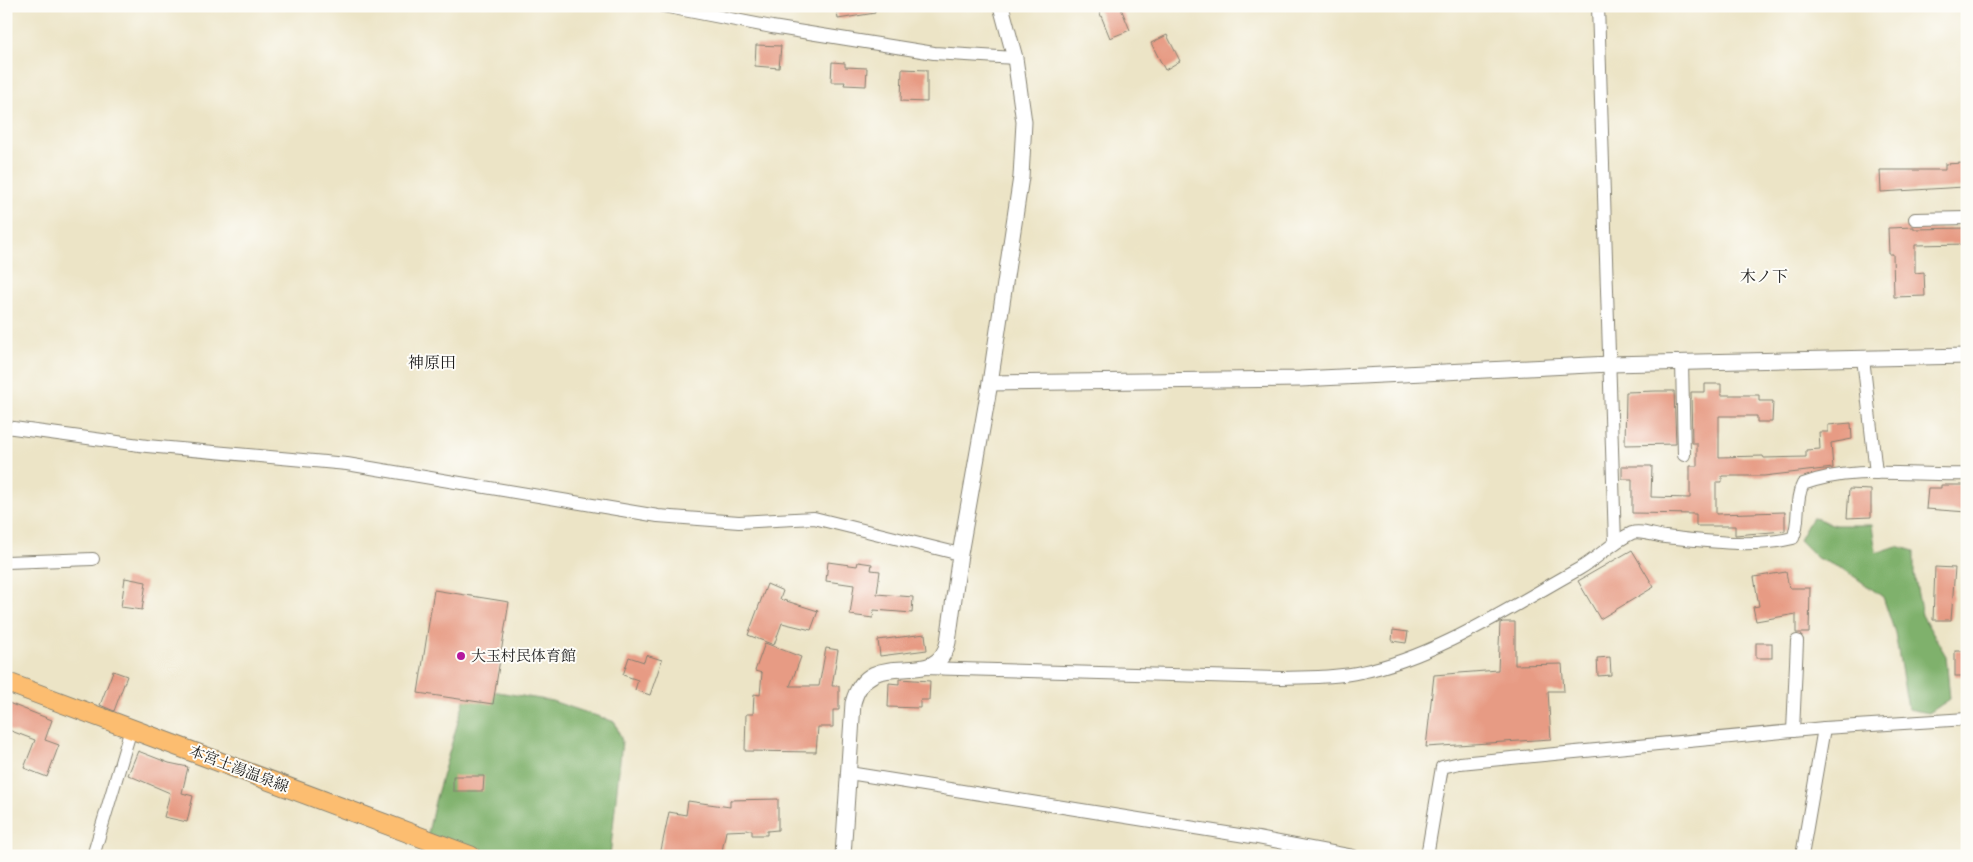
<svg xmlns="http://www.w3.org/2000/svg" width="1973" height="862" viewBox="0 0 1973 862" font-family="'Old Standard TT','Noto Serif JP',serif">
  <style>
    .forest { fill: #7fb16c; stroke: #4e6644 }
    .building { fill: #e79b84 }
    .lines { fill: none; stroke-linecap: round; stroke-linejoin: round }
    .minor-casing { stroke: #848071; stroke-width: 14 }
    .tertiary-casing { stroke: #848071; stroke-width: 17 }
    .primary-casing { stroke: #848071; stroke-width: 21 }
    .minor { stroke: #fff; stroke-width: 12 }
    .tertiary { stroke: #fff; stroke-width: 15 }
    .primary { stroke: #fcbd6f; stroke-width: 19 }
    .poi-dot { fill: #b5179e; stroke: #fdfcf7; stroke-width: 2 }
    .labels { text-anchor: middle; stroke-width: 4; stroke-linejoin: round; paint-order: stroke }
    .poi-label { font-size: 15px; fill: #1c1c1c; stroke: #fdfcf7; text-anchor: start }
    .street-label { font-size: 15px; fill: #1c1c1c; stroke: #fdfcf7 }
    .neighbourhood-label { font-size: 16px; fill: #1c1c1c; stroke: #fdfcf7 }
  </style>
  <rect width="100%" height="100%" fill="#fdfcf7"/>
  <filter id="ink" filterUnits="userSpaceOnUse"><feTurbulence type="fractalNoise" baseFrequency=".02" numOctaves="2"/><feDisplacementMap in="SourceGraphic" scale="10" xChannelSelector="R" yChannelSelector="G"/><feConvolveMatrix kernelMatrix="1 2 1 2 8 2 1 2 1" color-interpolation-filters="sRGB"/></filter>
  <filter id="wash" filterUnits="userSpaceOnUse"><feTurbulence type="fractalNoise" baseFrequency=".0096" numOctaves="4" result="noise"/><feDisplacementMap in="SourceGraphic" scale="20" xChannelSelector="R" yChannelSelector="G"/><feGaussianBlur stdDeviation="1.12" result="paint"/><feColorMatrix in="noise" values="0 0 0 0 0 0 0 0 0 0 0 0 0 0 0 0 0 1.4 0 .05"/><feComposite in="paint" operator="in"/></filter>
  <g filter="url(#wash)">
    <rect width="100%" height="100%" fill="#ece4c6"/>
    <g class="forest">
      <path d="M 1812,517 L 1835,525 L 1872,525 L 1876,553 L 1897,546 L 1914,551 L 1914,574 L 1922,615 L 1946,656 L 1950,699 L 1929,713 L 1908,709 L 1895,633 L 1883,597 L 1845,570 L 1817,558 L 1799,540 Z"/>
      <path d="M 468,687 L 552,701 L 615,722 L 622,741 L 610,856 L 423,856 L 435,801 Z"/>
    </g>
    <g id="blocks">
      <g class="building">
        <path d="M 836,6 L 874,6 L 875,13 L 838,19 Z"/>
        <path d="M 1097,6 L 1120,6 L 1130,30 L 1110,38 Z"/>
        <path d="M 1167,35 L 1180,61 L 1165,70 L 1151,43 Z"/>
        <path d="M 756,45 L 781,46 L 779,68 L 755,66 Z"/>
        <path d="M 832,62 L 845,63 L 845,67 L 867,68 L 866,86 L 844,85 L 845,82 L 831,82 Z"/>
        <path d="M 902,69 L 927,70 L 927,102 L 901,101 Z"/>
        <path d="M 1963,163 L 1964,187 L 1881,192 L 1880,170 L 1945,170 L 1945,164 Z"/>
        <path d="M 1914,227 L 1914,229 L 1967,228 L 1967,244 L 1915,245 L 1915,273 L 1924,272 L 1925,296 L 1894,297 L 1893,254 L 1889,254 L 1888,228 Z"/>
        <path d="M 1705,384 L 1721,384 L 1721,395 L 1759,395 L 1759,401 L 1773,401 L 1772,422 L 1757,422 L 1757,416 L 1719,416 L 1719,457 L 1763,456 L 1764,458 L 1806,457 L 1806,450 L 1820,449 L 1819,432 L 1828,432 L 1828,425 L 1851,423 L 1852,439 L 1831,443 L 1833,468 L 1764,476 L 1722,476 L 1722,482 L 1716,482 L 1716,514 L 1785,512 L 1785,531 L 1735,535 L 1735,526 L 1696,526 L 1696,514 L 1632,513 L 1632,479 L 1622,479 L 1622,466 L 1652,466 L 1651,497 L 1690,498 L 1690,466 L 1697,466 L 1697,443 L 1692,443 L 1691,392 L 1705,392 Z"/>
        <path d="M 1656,391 L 1674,391 L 1676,444 L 1625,445 L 1626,392 Z"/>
        <path d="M 1941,485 L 1967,485 L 1967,512 L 1926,509 L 1928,488 L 1941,488 Z"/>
        <path d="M 1849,489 L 1871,490 L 1871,517 L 1847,518 Z"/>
        <path d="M 1632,550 L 1654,587 L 1600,619 L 1578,581 Z"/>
        <path d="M 828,562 L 857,566 L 858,562 L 872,564 L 871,570 L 880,571 L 877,594 L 913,597 L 912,613 L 874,610 L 873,618 L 850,615 L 854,585 L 826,581 Z"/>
        <path d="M 1935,567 L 1955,568 L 1951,620 L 1933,620 Z"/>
        <path d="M 1786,572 L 1789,588 L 1810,588 L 1809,633 L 1796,633 L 1796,614 L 1756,621 L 1753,607 L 1759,606 L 1754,577 Z"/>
        <path d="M 125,578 L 146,582 L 142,610 L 121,607 Z"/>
        <path d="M 767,584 L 783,591 L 780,599 L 818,611 L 811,630 L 782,623 L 774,645 L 748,635 Z"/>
        <path d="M 434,590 L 509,602 L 493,704 L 418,693 Z"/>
        <path d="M 1503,622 L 1515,622 L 1515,665 L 1562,664 L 1564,691 L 1548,691 L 1551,739 L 1426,747 L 1434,675 L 1498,670 L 1500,623 Z"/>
        <path d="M 1393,630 L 1408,632 L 1406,643 L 1392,641 Z"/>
        <path d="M 925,634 L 927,650 L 880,656 L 878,640 Z"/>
        <path d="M 765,643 L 801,657 L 790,686 L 819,686 L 826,648 L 838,650 L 832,686 L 839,686 L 839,710 L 833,710 L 833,727 L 818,727 L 816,752 L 745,751 L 746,714 L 753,714 L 754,694 L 760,695 L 762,673 L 755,671 Z"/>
        <rect x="1756" y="643" width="16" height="15"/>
        <rect x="1955" y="651" width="12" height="25"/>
        <path d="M 646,655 L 662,660 L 650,695 L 635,690 L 638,680 L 623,675 L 629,657 L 644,662 Z"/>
        <path d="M 1610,657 L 1611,675 L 1598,676 L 1597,658 Z"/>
        <path d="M 113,671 L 127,676 L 114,711 L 100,705 Z"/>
        <path d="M 899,679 L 930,681 L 929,700 L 920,700 L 920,708 L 888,707 L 889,683 L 899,684 Z"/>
        <path d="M 6,702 L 52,720 L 45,740 L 59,745 L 47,777 L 24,768 L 35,740 L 6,729 Z"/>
        <path d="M 138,751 L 169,763 L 188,767 L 182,793 L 193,796 L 187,822 L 164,817 L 170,793 L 128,775 Z"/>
        <path d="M 453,776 L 484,776 L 483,791 L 453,791 Z"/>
        <path d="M 778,799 L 778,830 L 767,831 L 767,835 L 752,835 L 752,830 L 726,831 L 721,856 L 660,855 L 669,812 L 686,815 L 688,801 L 730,807 L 730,800 Z"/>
      </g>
    </g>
  </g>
  <g filter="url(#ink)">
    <use href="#blocks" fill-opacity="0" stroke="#848071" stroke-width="1"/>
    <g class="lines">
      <g class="minor-casing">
        <g id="minor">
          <path d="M 663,6 L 772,27 L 934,53 L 1015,58"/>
          <path d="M 1598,6 L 1615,543"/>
          <path d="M 1915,219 L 1967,218"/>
          <path d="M 1863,358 L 1876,473"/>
          <path d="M 1682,362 L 1684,455"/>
          <path d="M 6,427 L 147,446 L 347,464 L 658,516 L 739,522 L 814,518 L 960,554"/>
          <path d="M 6,562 L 93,559"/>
          <path d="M 923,668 L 1282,678 C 1308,677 1335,678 1361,672 C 1436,657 1512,606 1579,569 C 1597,559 1612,542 1632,533 C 1640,530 1656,536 1665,537 C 1706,541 1753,548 1793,538 C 1801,520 1794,500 1803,484 C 1854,465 1913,476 1967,474"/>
          <path d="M 1793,731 L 1797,641"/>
          <path d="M 849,773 L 1258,838 L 1353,856"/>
          <path d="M 93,856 L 131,729"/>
          <path d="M 1427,856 L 1442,767 L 1460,763 L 1824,728 L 1967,719"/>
          <path d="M 1802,856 L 1824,728"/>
        </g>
      </g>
      <g class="tertiary-casing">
        <g id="tertiary">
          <path d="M 990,383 L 1300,379 L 1610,364 L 1967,356"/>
          <path d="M 843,856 L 853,703 C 869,641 936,695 948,642 L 960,554 L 990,383 L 1021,177 L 1024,122 L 1015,58 L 1001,6"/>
        </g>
      </g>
      <g class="primary-casing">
        <path id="primary" d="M 6,682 L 471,856"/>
      </g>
      <use href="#minor" class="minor"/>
      <use href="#tertiary" class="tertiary"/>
      <use href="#primary" class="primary"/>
    </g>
  </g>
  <circle class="poi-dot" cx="461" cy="656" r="5"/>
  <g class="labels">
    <g class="poi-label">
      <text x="471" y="661">大玉村民体育館</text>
    </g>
    <g class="street-label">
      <text transform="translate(239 769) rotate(21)" y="5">本宮土湯温泉線</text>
    </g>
    <g class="neighbourhood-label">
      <text x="1764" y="282">木ノ下</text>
      <text x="432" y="368">神原田</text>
    </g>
  </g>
  <rect width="1973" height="862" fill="none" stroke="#fdfcf7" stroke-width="25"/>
</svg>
